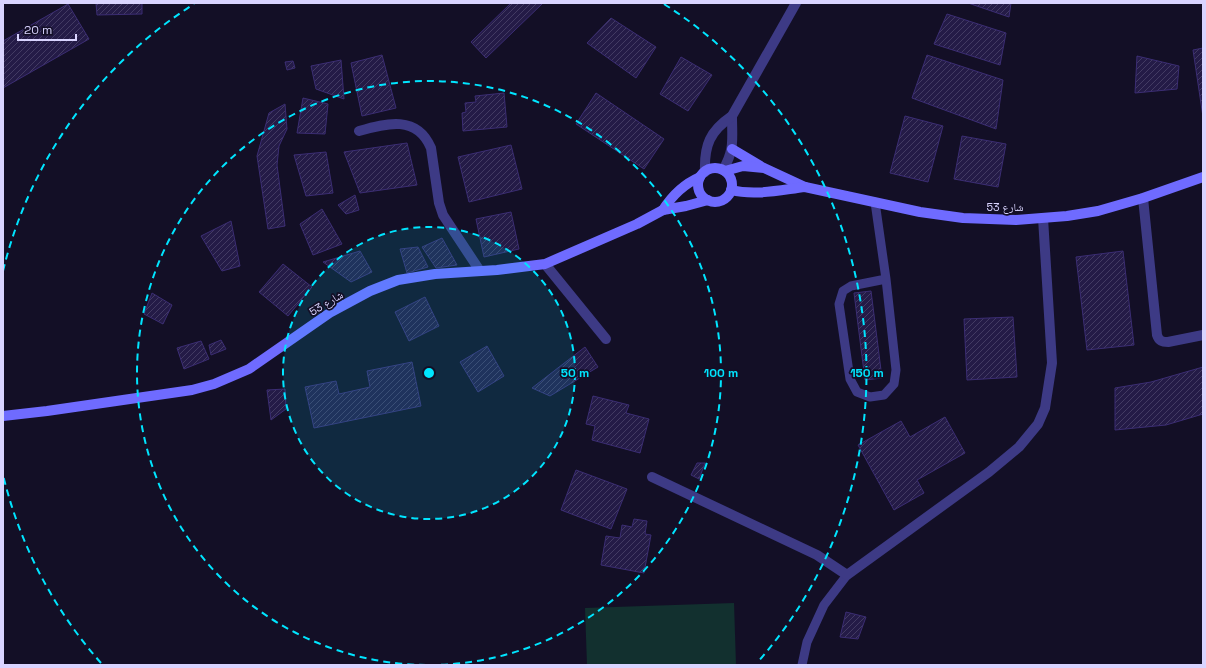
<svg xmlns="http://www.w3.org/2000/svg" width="1206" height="668" viewBox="0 0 1206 668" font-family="'Space Grotesk','Noto Naskh Arabic',sans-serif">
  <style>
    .green { fill: #12302f }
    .building { fill: url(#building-hatch); stroke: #3b2d73 }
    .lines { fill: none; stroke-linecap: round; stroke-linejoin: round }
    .lane { stroke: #3d3a85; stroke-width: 9 }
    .street { stroke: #3d3a85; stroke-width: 10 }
    .secondary { stroke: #6f6bff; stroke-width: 10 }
    .ring { fill: none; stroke: #00e5ff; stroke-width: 2; stroke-dasharray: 7 5 }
    .labels { text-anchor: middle; stroke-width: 3.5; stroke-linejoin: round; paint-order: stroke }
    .street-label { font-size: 11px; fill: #d9d4ff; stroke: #130f26 }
    .centre { fill: #00e5ff; stroke: #130f26; stroke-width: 2 }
    .ring-label { font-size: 12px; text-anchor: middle; font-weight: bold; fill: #00e5ff; stroke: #130f26; stroke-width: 3.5; stroke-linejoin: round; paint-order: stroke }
  </style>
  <defs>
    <pattern id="building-hatch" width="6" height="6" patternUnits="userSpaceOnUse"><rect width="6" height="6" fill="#241b47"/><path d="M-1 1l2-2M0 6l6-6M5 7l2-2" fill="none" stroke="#433b63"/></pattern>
  </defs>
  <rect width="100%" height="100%" fill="#130f26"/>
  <path class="green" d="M 734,603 L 736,665 L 587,665 L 585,608 Z"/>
  <g class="building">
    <path d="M 96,3 L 142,3 L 142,14 L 97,15 Z"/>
    <path d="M 511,3 L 543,3 L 486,58 L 471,42 Z"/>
    <path d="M 968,3 L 1011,3 L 1009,17 Z"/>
    <path d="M 68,4 L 89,39 L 3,88 L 3,41 Z"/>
    <path d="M 947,14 L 1006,33 L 1000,65 L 934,44 Z"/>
    <path d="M 611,18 L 656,47 L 636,78 L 587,43 Z"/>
    <path d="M 1203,48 L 1203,117 L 1193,50 Z"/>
    <path d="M 382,55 L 396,108 L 362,116 L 351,63 Z"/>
    <path d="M 927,55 L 1003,80 L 996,129 L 912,98 Z"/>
    <path d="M 1137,56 L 1179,66 L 1177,89 L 1135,93 Z"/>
    <path d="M 681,57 L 712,75 L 688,111 L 660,94 Z"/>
    <path d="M 341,60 L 344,99 L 316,89 L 311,66 Z"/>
    <path d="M 293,61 L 295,68 L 287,70 L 285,62 Z"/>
    <path d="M 504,93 L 507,127 L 463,131 L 462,113 L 466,112 L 465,103 L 476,102 L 475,96 Z"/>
    <path d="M 596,93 L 664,139 L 644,169 L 576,124 Z"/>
    <path d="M 303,98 L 328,104 L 325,134 L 297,133 Z"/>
    <path d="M 285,104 L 287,129 L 279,146 L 277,165 L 285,226 L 268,229 L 257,156 L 269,113 Z"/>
    <path d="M 905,116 L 943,126 L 928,182 L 890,173 Z"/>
    <path d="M 962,136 L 1006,144 L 998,187 L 954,179 Z"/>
    <path d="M 407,143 L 417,185 L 360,193 L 344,152 Z"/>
    <path d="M 511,145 L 522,189 L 469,202 L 458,157 Z"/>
    <path d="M 326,152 L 333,193 L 306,196 L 294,155 Z"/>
    <path d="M 355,195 L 359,210 L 346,214 L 338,205 Z"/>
    <path d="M 322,209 L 342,244 L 313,255 L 300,224 Z"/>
    <path d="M 511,212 L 519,249 L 484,257 L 476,219 Z"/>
    <path d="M 231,221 L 240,266 L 222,271 L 201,236 Z"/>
    <path d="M 442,238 L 457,265 L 436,268 L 422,247 Z"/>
    <path d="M 418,247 L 428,267 L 407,273 L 400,249 Z"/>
    <path d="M 360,251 L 372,272 L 351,282 L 323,262 Z"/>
    <path d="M 1123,251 L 1134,345 L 1087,350 L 1076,257 Z"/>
    <path d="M 283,264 L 312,287 L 288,316 L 259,292 Z"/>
    <path d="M 871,291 L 882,378 L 865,380 L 854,293 Z"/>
    <path d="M 152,293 L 172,305 L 163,324 L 144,314 Z"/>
    <path d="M 425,297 L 439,326 L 409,341 L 395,312 Z"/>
    <path d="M 1013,317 L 1017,377 L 967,380 L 964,319 Z"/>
    <path d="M 221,340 L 226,349 L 211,355 L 209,345 Z"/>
    <path d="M 201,341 L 209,359 L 184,369 L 177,348 Z"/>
    <path d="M 487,346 L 504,376 L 478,392 L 460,362 Z"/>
    <path d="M 585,347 L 598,367 L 550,396 L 532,388 Z"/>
    <path d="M 412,362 L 421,406 L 314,428 L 305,387 L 336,381 L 339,394 L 370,387 L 367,371 Z"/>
    <path d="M 1203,367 L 1203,414 L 1166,425 L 1115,430 L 1115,388 L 1151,382 Z"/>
    <path d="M 285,389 L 286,409 L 271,420 L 267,390 Z"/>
    <path d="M 593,396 L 629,405 L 626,413 L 649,419 L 640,453 L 592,440 L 595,426 L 586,424 Z"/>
    <path d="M 945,417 L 965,453 L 917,480 L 924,493 L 894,510 L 858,445 L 901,421 L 910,437 Z"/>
    <path d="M 697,463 L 705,463 L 699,479 L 691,475 Z"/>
    <path d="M 576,470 L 627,489 L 611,529 L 561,510 Z"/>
    <path d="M 634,519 L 647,521 L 645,534 L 651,535 L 644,573 L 601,565 L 606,536 L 620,538 L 622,525 L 632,527 Z"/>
    <path d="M 846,612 L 866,617 L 858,639 L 840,637 Z"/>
  </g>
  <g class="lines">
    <g class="lane">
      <path d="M 875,202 L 886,279 L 896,370 L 894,384 L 884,395 L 870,397 L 857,392 L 850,379 L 839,304 L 843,291 L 851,286 L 886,279"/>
      <path d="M 802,665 L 807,642 L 824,605 L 847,575"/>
    </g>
    <g class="street">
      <path d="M 359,131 C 387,123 417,115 431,148 L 439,203 L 443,215 L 480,271"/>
      <path d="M 723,170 C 735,149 732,139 732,116"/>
      <path d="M 705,172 C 704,145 710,131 732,116 L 796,3"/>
      <path d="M 1143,198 L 1157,335 C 1159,341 1162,342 1168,342 L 1203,335"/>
      <path d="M 545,264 L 606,339"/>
      <path d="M 652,477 L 817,555 L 847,575 L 989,472 L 1019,447 L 1038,424 L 1045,408 L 1052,363 L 1043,218"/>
    </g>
    <g class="secondary">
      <path d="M 732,149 L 762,167"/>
      <circle cx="715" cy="185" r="17"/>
      <path d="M 725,171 L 743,166 L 764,168 L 805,187 L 920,212 L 963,218 L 1016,220 L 1067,216 L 1098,211 L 1143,198 L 1203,177"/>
      <path d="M 731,190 C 755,196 780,190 805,187"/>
      <path d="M 663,210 C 673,194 684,184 700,177"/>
      <path d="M 3,416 L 47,411 L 192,390 L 214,384 L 249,369 L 331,312 L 370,291 L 398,280 L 435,274 L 497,270 L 545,264 L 637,224 L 663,210 L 686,206 L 708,200"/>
    </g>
  </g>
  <circle cx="429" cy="373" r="146" fill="#00e5ff" fill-opacity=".12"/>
  <g class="ring">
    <circle cx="429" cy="373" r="146"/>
    <path d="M426 665A292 292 0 1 1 432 665"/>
    <path d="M101 663A438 438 0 0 1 3 475M3 271A438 438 0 0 1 194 4M664 4A438 438 0 0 1 757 663"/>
  </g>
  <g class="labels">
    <g class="street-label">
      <text x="1005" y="211">شارع 53</text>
      <text transform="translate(326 303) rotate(-31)" y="4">شارع 53</text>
    </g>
  </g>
  <circle cx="429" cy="373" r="6" class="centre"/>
  <g class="ring-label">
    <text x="575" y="377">50 m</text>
    <text x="721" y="377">100 m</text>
    <text x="867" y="377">150 m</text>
  </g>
  <rect width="1206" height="668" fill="none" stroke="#d9d4ff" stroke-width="8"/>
  <path d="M18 34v6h58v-6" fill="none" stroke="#d9d4ff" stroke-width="2"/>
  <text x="24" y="34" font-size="12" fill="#d9d4ff" stroke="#130f26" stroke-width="3" paint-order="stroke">20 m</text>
</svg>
